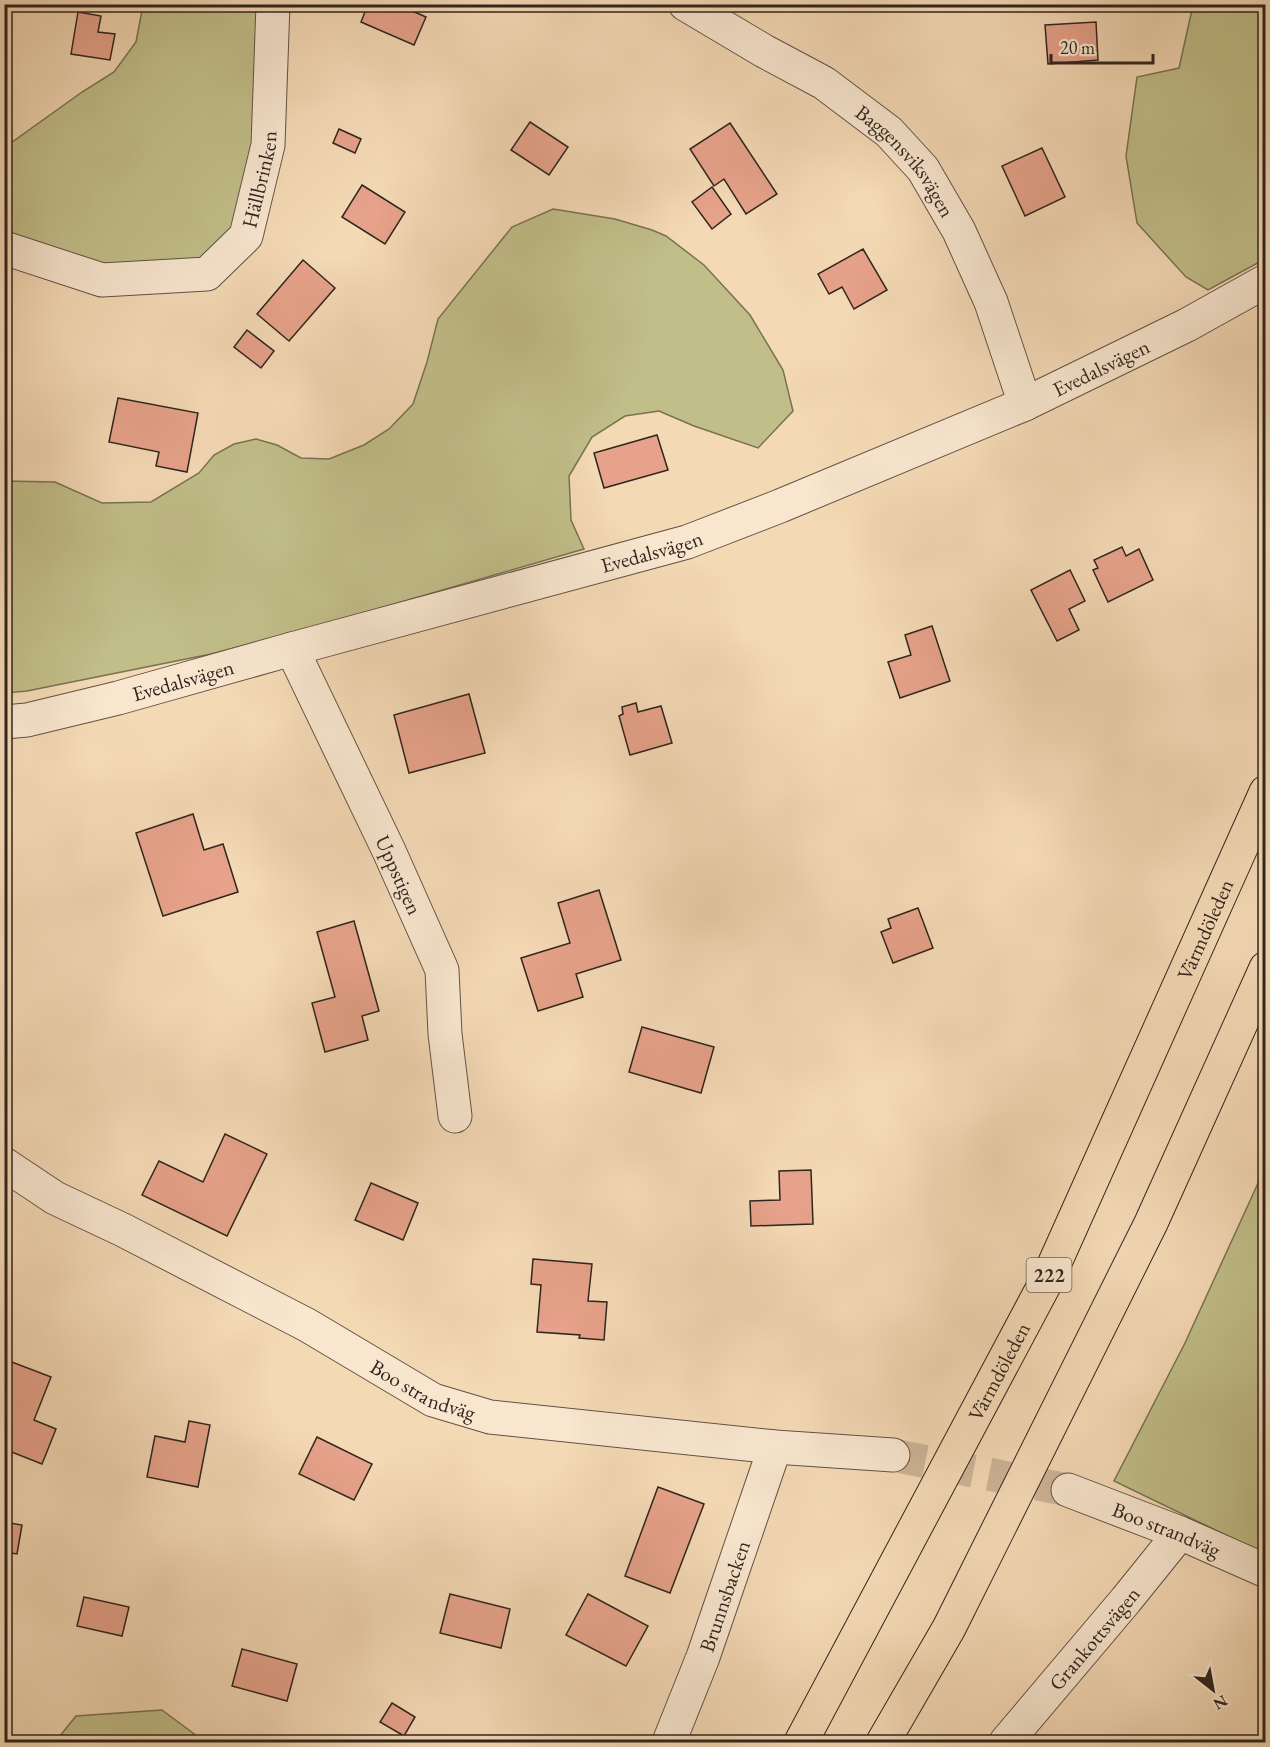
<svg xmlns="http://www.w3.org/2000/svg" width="1270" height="1747" viewBox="0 0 1270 1747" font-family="'EB Garamond',serif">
<rect width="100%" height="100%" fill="#f4d9b5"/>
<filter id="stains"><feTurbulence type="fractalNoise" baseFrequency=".00333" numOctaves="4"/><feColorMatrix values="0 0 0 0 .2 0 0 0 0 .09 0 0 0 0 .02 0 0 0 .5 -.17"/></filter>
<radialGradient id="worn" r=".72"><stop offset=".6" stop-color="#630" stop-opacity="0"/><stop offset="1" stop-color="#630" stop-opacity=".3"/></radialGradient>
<g fill="#c1be89" stroke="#787254" stroke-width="1.5">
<polygon points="143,5 258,5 255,144 237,232 203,262 106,269 5,238 4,148 82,92 114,72 136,42"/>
<polygon points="1193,5 1265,5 1265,259 1208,290 1186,277 1137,223 1126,156 1137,77 1179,68"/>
<polygon points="553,209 615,219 652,230 666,236 704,265 750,315 783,370 793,411 758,448 694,426 659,411 625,416 592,437 569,476 571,520 584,549 318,626 211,654 27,691 5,693 5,481 55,482 102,503 151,502 199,473 214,455 234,444 256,439 277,445 301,458 329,459 364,445 389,429 413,404 427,362 438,319 512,227"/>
<polygon points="1265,1168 1265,1554 1114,1481 1185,1343"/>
<polygon points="162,1710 205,1742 55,1742 76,1716"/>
</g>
<g fill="#e6a28a" stroke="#30251e" stroke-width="1.5">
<polygon points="368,4 412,4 410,10 426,17 414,45 361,22"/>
<polygon points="78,12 101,16 98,32 115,34 110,60 71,54"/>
<polygon points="1096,22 1098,60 1048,64 1045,25"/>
<polygon points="530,122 568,147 549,175 511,150"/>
<polygon points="730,123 777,194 746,214 724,179 714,186 690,149"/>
<polygon points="339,129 361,139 355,153 333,143"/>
<polygon points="1042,148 1065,197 1025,216 1002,166"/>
<polygon points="362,185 405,212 385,244 342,217"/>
<polygon points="712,187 731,214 712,229 692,202"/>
<polygon points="863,249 887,290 854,309 842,287 829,294 818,274"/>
<polygon points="303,260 335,288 289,341 257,314"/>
<polygon points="247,330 274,351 261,368 234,347"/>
<polygon points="118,398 198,413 187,472 156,466 159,452 109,442"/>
<polygon points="657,435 668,470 604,488 594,453"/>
<polygon points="1122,547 1126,556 1139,549 1153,580 1108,602 1093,570 1098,568 1094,560"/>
<polygon points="1070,570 1085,601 1069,609 1079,630 1057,641 1031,590"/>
<polygon points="932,626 950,681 900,698 888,662 911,655 905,635"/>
<polygon points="469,694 485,753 409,773 394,715"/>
<polygon points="636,703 638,712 661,706 672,743 630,755 619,716 623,714 622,707"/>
<polygon points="193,814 204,850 223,844 238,892 163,916 136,833"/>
<polygon points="599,890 621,960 576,974 583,997 538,1011 521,958 570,943 558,903"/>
<polygon points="918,908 933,948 893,963 881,932 891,928 888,919"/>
<polygon points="354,921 379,1011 362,1016 368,1040 325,1052 312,1003 335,997 317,932"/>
<polygon points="642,1027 714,1047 701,1093 629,1072"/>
<polygon points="225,1134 267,1154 227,1236 142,1195 159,1161 203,1182"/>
<polygon points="811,1170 813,1224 751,1226 750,1201 780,1200 779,1171"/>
<polygon points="371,1183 418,1203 403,1240 355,1220"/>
<polygon points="533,1259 592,1264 588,1301 607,1302 604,1340 579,1338 580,1335 537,1332 541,1285 531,1284"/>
<polygon points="4,1359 51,1377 34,1420 56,1429 42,1464 4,1449 4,1418 9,1407 4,1405"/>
<polygon points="189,1421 210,1425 198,1487 147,1477 155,1436 185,1442"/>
<polygon points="317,1437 372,1464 354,1500 299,1474"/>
<polygon points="658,1487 704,1504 670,1593 625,1576"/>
<polygon points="4,1522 22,1525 17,1554 4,1552"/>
<polygon points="450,1594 510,1609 501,1648 440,1633"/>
<polygon points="588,1594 648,1626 626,1666 566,1635"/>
<polygon points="84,1597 129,1607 122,1636 77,1626"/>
<polygon points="242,1649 297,1664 287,1701 232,1686"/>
<polygon points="392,1703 415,1717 404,1736 380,1722"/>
</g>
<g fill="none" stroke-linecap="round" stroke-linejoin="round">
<polyline stroke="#cdb597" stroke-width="33" stroke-dasharray="33 16" stroke-linecap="butt" points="893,1455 1068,1490"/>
<g stroke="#615244" stroke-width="35">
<g id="minor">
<path id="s1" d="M 685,4 L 764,51 L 824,83 L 889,132 L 923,169 L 959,231 L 991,302 L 1025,404"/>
<path id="s2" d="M 4,248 L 102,280 L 207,274 L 246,236 L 268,145 L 273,4"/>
<path id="s3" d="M 292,649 L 389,851 L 442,970 L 445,1034 L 455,1116"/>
<path id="s4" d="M 4,722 L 27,720 L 118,698 L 292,649 L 687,542 L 780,506 L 1025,404 L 1187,325 L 1266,281"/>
<path id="s5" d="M 4,1164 L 55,1198 L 123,1230 L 307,1325 L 433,1400 L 490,1417 L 775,1447 L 893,1455"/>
<path id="s6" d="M 1068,1490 L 1180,1533 L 1266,1571"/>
<path id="s7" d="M 669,1742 L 703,1657 L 775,1447"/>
<path id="s8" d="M 1006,1742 L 1126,1600 L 1180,1533"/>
</g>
</g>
<g stroke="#30251e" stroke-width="35">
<g id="highway">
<path id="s9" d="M 801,1742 L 1049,1276 L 1266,792"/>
<polyline points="883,1742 949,1628 1151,1223 1266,968"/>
</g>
</g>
<use href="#minor" stroke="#f8e6cf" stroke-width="33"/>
<use href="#highway" stroke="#f4d9b5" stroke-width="33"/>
</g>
<g text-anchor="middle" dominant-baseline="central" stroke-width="5" stroke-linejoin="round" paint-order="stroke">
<rect fill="#f8e6cf" stroke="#6c5f53" stroke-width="1.5" x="1026.5" y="1258" width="45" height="34" rx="4.5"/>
<g font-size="20" font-weight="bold" fill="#30251e">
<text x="1049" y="1275">222</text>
</g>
<g font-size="21" fill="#30251e" stroke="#f8e6cf">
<text stroke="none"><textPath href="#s1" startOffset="274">Baggensviksvägen</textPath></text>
<text stroke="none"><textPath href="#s2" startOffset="321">Hällbrinken</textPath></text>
<text stroke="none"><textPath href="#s4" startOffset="1156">Evedalsvägen</textPath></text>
<text stroke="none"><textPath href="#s4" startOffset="670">Evedalsvägen</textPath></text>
<text stroke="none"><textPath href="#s4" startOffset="184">Evedalsvägen</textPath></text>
<text stroke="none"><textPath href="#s3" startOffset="250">Uppstigen</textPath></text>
<text stroke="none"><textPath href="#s9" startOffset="908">Värmdöleden</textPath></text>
<text stroke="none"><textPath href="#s9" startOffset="420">Värmdöleden</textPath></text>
<text stroke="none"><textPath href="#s5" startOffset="477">Boo strandväg</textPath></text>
<text stroke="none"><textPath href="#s6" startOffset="106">Boo strandväg</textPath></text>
<text stroke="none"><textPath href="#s7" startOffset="156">Brunnsbacken</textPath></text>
<text stroke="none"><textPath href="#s8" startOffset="136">Grankottsvägen</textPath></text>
</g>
</g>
<rect width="1270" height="1747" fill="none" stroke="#f4d9b5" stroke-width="24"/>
<rect x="6" y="6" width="1258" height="1735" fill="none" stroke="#30251e" stroke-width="3"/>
<rect x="12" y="12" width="1246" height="1723" fill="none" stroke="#30251e" stroke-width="1.5"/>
<g transform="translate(1213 1690) rotate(149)" stroke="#f8e6cf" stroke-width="4.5" paint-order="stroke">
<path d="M0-4.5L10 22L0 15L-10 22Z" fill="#30251e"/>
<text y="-9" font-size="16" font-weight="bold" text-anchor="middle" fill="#30251e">N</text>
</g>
<path d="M1051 54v9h102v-9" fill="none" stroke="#30251e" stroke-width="3"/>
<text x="1060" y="54" font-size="18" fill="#30251e" stroke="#f8e6cf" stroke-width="4.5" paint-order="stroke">20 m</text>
<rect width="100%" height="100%" filter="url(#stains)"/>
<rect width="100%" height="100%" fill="url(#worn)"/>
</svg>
